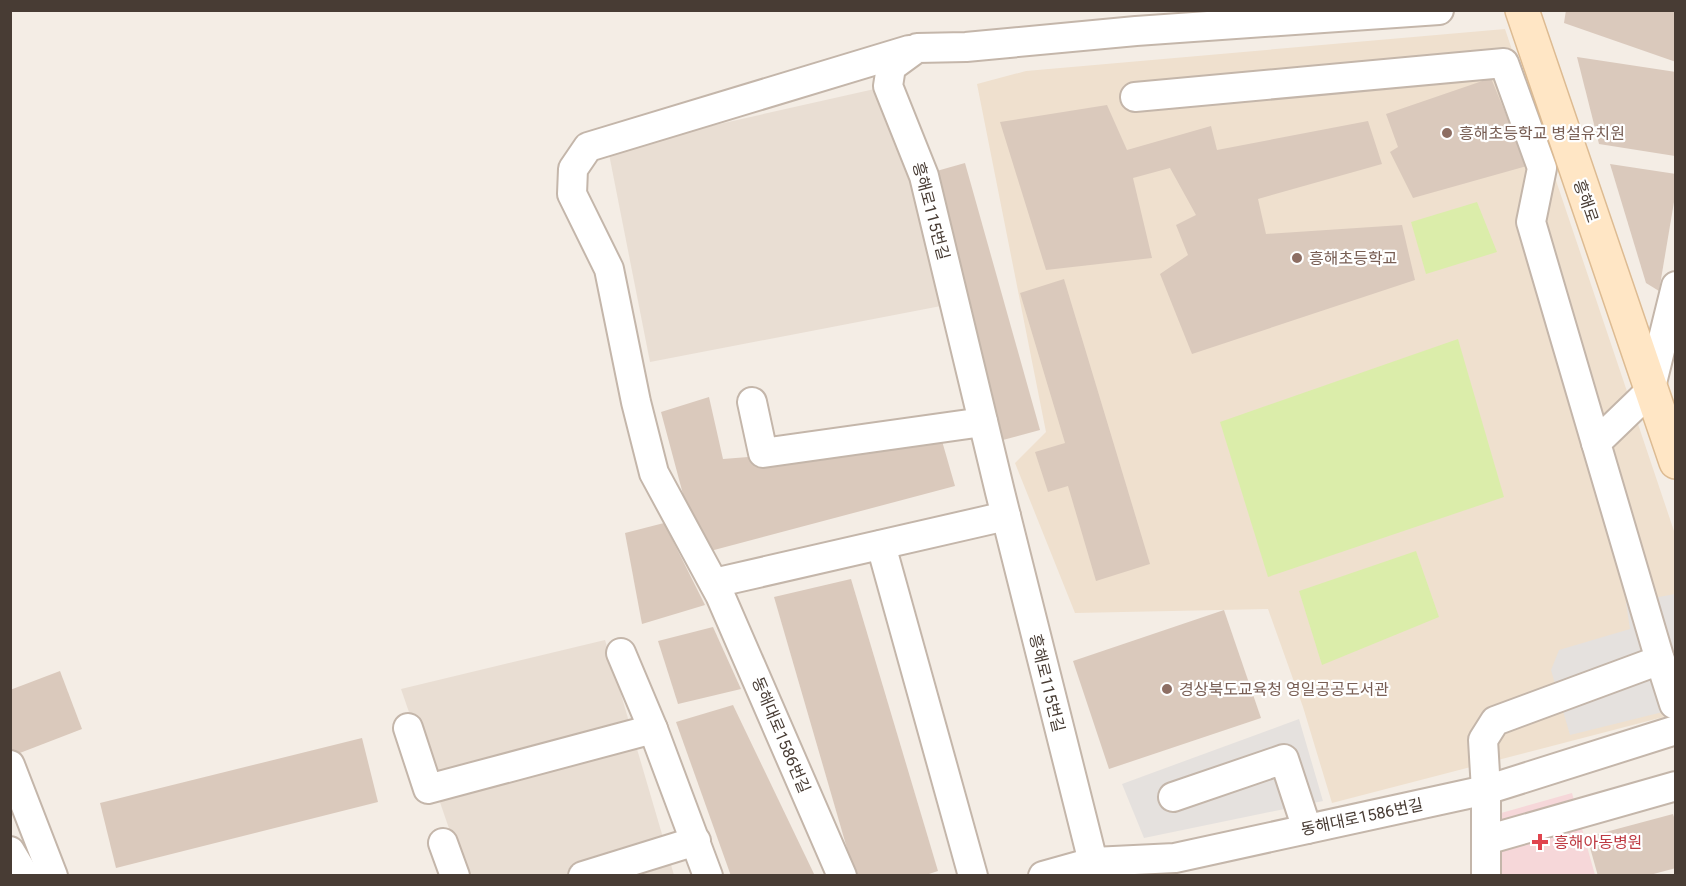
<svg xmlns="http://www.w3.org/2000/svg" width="1686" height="886" viewBox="0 0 1686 886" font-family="Roboto,'Noto Sans KR',sans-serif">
<rect width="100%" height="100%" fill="#f4ede5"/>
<g fill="#e9ded3">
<polygon points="888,86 941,306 650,362 608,149"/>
<polygon points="605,640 674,875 465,875 401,689"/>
</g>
<polygon fill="#efe0ce" points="1505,29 1675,534 1675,714 1332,803 1303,707 1268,609 1075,613 1015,463 1046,432 977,84 1026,71"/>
<polygon fill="#f6d7d9" points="1572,793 1595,875 1502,875 1487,817"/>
<g fill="#dbedaa">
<polygon points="1477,202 1497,252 1426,274 1411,222"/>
<polygon points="1458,339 1504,497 1268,577 1220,422"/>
<polygon points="1416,551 1439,617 1322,665 1299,591"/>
</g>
<g fill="#e5e1de">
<polygon points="1675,594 1675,709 1570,735 1551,670 1559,650 1630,629 1626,603"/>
<polygon points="1299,719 1323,801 1144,838 1122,784"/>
</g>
<g fill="#dac9bc">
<polygon points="1566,10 1676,10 1676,62 1564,23"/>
<polygon points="1577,57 1676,72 1675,156 1599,144"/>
<polygon points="1491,78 1527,166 1413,198 1390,152 1398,147 1386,114"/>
<polygon points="1107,105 1127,150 1211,126 1217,150 1368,121 1382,164 1258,199 1266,234 1402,225 1415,280 1192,354 1160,274 1188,255 1176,225 1196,215 1170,168 1133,178 1152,258 1046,270 1000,122"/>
<polygon points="965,163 1040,430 999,441 926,174"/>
<polygon points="1610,164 1676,174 1676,190 1659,291 1646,283"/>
<polygon points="1064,279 1150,564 1096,581 1068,486 1048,492 1035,452 1065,443 1020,293"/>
<polygon points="709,397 723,459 942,441 955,486 699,554 661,412"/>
<polygon points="664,523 705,605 642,624 625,533"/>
<polygon points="851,579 938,871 923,876 855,876 774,597"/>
<polygon points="1224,610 1261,718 1109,769 1073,661"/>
<polygon points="713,627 741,689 678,704 658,641"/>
<polygon points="60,671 82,729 12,756 10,690"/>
<polygon points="733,705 815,876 731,876 676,722"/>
<polygon points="362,738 378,802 116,868 100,803"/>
<polygon points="1673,814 1676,823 1676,868 1646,876 1598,876 1587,837"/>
</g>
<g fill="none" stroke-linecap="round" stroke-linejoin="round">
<g stroke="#c4b6aa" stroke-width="32">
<g id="street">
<polyline points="1135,97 1504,63 1542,168 1531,222 1596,443"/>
<polyline points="752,402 763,453 983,422"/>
<polyline points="881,545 973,876"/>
<polyline points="714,583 1006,516"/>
<polyline points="621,653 653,729 708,876"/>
<polyline points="1660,660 1674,704"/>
<polyline points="408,728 428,789 653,729"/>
<polyline points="10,765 53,876"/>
<polyline points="1173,797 1284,759 1307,829"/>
<polyline points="1486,840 1676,786"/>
<polyline points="443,843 455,876"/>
<polyline points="10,851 25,876"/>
<polyline points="1093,862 1000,492 924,176 888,86 891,67 917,48 966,47 1136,31 1439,10"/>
<polyline points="583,876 696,841"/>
<polyline points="842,876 720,595 654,473 636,402 609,269 572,194 573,169 588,147 909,50"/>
<polyline points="1043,876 1093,862 1175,858 1486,790 1676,730"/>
<polyline points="1486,876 1486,790 1483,740 1495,721 1660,660 1596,443 1650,391 1676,286"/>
</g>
</g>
<g stroke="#ddbb92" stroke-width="36">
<polyline id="secondary" points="1522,10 1676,462"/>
</g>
<use href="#street" stroke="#fff" stroke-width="28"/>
<use href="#secondary" stroke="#ffe6c5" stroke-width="33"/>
</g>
<g fill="#8d6e63" stroke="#fff" stroke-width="2">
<circle cx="1447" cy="133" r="6"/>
<circle cx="1297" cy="258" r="6"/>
<circle cx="1167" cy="689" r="6"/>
</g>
<path fill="#e0444e" stroke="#fff" stroke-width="2" d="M1537 833h6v6h6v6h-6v6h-6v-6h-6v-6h6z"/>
<g text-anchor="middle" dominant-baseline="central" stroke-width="4.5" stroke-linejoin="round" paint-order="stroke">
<g font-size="16" fill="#785e54" stroke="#fff" text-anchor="start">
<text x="1459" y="133">흥해초등학교 병설유치원</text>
<text x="1309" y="258">흥해초등학교</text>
<text x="1179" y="689">경상북도교육청 영일공공도서관</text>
</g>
<g font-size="16" fill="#483c34" stroke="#fff">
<text transform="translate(1586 201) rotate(71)">흥해로</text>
<text transform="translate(931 211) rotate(75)">흥해로115번길</text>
<text transform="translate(1047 683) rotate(76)">흥해로115번길</text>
<text transform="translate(781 735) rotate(67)">동해대로1586번길</text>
<text transform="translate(1362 817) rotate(-12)">동해대로1586번길</text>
</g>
<g font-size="16" fill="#be3a42" stroke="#fff" text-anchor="start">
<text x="1554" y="842">흥해아동병원</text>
</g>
</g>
<rect width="1686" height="886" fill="none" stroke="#483c34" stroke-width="24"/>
</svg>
